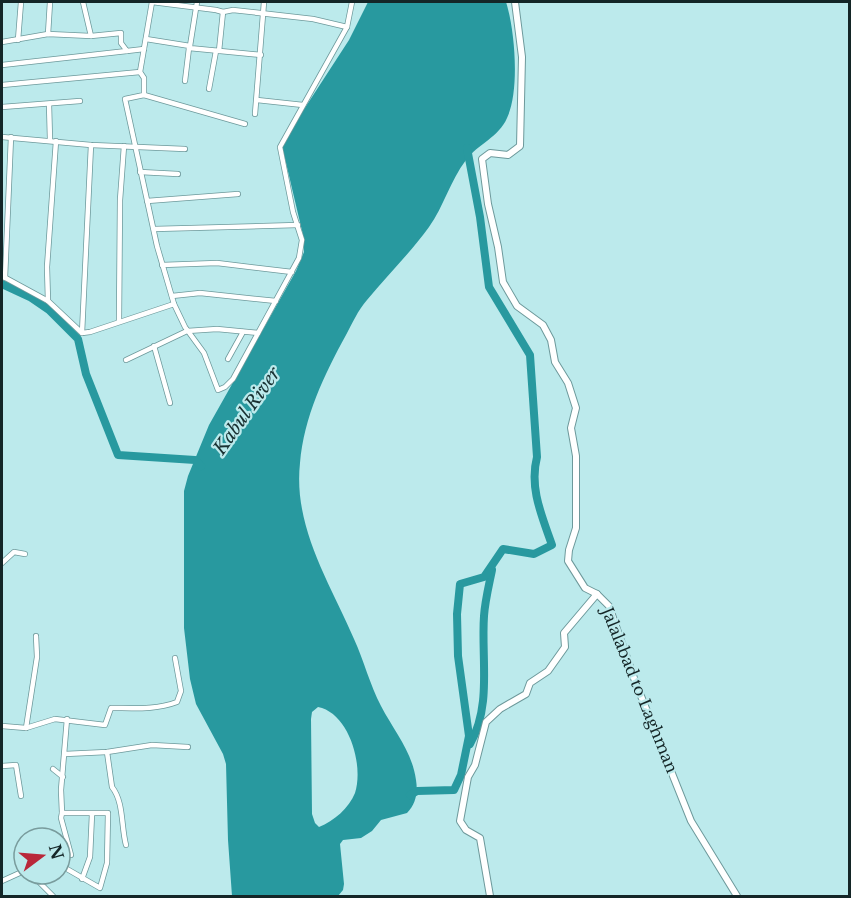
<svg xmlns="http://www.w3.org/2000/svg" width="851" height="898" viewBox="0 0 851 898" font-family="'Libre Baskerville',serif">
<rect width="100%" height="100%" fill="#bceaec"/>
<path fill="#28999f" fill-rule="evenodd" d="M 368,2 L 506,2 C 515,30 520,91 507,118 C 499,137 478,144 466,160 C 450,181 444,206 429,227 C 410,253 387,276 367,300 C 358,310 352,324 346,335 C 324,375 304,417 300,463 C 293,527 330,583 354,639 C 364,661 370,685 381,706 C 394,731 412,751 416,780 C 418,792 416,804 407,813 L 381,820 L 372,831 L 361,838 L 343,840 L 340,844 L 344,884 L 343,890 L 338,896 L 232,896 L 228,840 L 226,764 L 223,754 L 196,704 L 190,679 L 184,628 L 184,491 L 188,476 L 209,425 L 296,271 L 304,252 L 303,235 L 282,146 L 284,140 L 349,40 ZM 318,707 C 349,713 364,765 355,793 C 349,808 334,821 319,827 L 315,823 L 312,814 L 311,719 L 312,712 Z"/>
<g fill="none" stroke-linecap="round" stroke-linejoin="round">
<g stroke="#28999f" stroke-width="8">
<polyline points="2,284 30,297 49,310 78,339 86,374 118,455 195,460 201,466"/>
<path d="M 470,744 C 492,706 481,658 484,616 C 485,601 489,585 492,570"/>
<path d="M 410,795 L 417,791 L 454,790 L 461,775 L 469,736 L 458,656 L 457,614 L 460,584 L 484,577 L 503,549 L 534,554 L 552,545 C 542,516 529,488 537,457 L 530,355 L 489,287 L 480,217 L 467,148"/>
</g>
<g stroke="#6d999b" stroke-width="6">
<g id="minor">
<polyline points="83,2 91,36"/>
<polyline points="152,2 140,72 144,78 144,95 125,99 157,246 174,304 185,327 204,353 218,390 225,387 233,379 299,258 302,240 293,212 280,147 347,27 352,2"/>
<polyline points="152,2 216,10 223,12 233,10 313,19 347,27"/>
<polyline points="48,34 50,2"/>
<polyline points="146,39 190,46 189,48 261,55"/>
<polyline points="18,40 21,2"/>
<polyline points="2,42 48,34 91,36 121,33 121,43 127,51 144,49"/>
<polyline points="190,46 197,2"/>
<polyline points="219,51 223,12"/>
<polyline points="2,65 127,51"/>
<polyline points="185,81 189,48"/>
<polyline points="2,85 140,72"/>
<polyline points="209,89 216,51"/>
<polyline points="144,95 245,124"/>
<polyline points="257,100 303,105"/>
<polyline points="49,104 50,140"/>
<polyline points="2,107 80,101"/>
<polyline points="255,114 264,2"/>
<polyline points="2,137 91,145 185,149"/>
<polyline points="140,172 178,174"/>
<polyline points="147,201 238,194"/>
<polyline points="154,229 298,225"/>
<polyline points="162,265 217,263 292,272"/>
<polyline points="2,276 48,301 82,333 90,332 174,304"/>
<polyline points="5,278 11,137"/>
<polyline points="172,296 200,293 276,301"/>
<polyline points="48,301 47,267 56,141"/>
<polyline points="119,321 120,200 124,146"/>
<polyline points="82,333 91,145"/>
<polyline points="154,346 170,403"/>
<polyline points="228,359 243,332"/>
<polyline points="126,360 187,331 217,329 258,333"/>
<polyline points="2,563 14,552 25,554"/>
<path d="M 2,726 L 26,728 L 55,719 L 105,725 L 111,708 C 133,708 156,710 177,702 L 181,691 L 175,658"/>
<polyline points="26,728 37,657 36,636"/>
<path d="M 107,752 L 112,787 C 124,802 121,827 126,845"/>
<polyline points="65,754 107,752 152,745 188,747"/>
<polyline points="2,766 16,765 21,796"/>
<polyline points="53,769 63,777"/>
<polyline points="62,813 61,818 71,855"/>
<polyline points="60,865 100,888 107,863 108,813 62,813 61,790 67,719"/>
<polyline points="34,874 36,879 53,896"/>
<polyline points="82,879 90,857 92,814"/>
<polyline points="2,881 24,871"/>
</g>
</g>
<g stroke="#6d999b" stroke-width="8">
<g id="tertiary">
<polyline points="515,2 522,57 520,146 508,155 490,153 482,159 488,204 498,247 503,282 517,306 543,325 551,340 555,362 568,383 576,408 571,428 576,456 576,528 569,550 568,561 585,588 597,594 609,606 635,681 691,821 737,896"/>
<polyline points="490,896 480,838 466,830 460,821 468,777 475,765 486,722 500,709 526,694 530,683 548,671 565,647 564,633 597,594"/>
</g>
</g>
<use href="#minor" stroke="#fff" stroke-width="4.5"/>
<use href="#tertiary" stroke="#fff" stroke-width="6"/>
</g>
<g text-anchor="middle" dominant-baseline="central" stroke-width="4.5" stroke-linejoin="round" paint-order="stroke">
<g font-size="16" fill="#142627" stroke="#bceaec">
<text transform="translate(640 690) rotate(68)">Jalalabad to Laghman</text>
</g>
<g font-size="18" font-style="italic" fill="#193132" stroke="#bceaec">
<text transform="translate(247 411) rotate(-55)">Kabul River</text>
</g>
</g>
<rect width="851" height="898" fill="none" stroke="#142627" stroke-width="6"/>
<g transform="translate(42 856) rotate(74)"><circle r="28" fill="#bceaec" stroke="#799c9d" stroke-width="1.5"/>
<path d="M0-4.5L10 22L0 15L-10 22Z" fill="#b9283a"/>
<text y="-9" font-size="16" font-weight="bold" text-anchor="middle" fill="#142627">N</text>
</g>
</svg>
